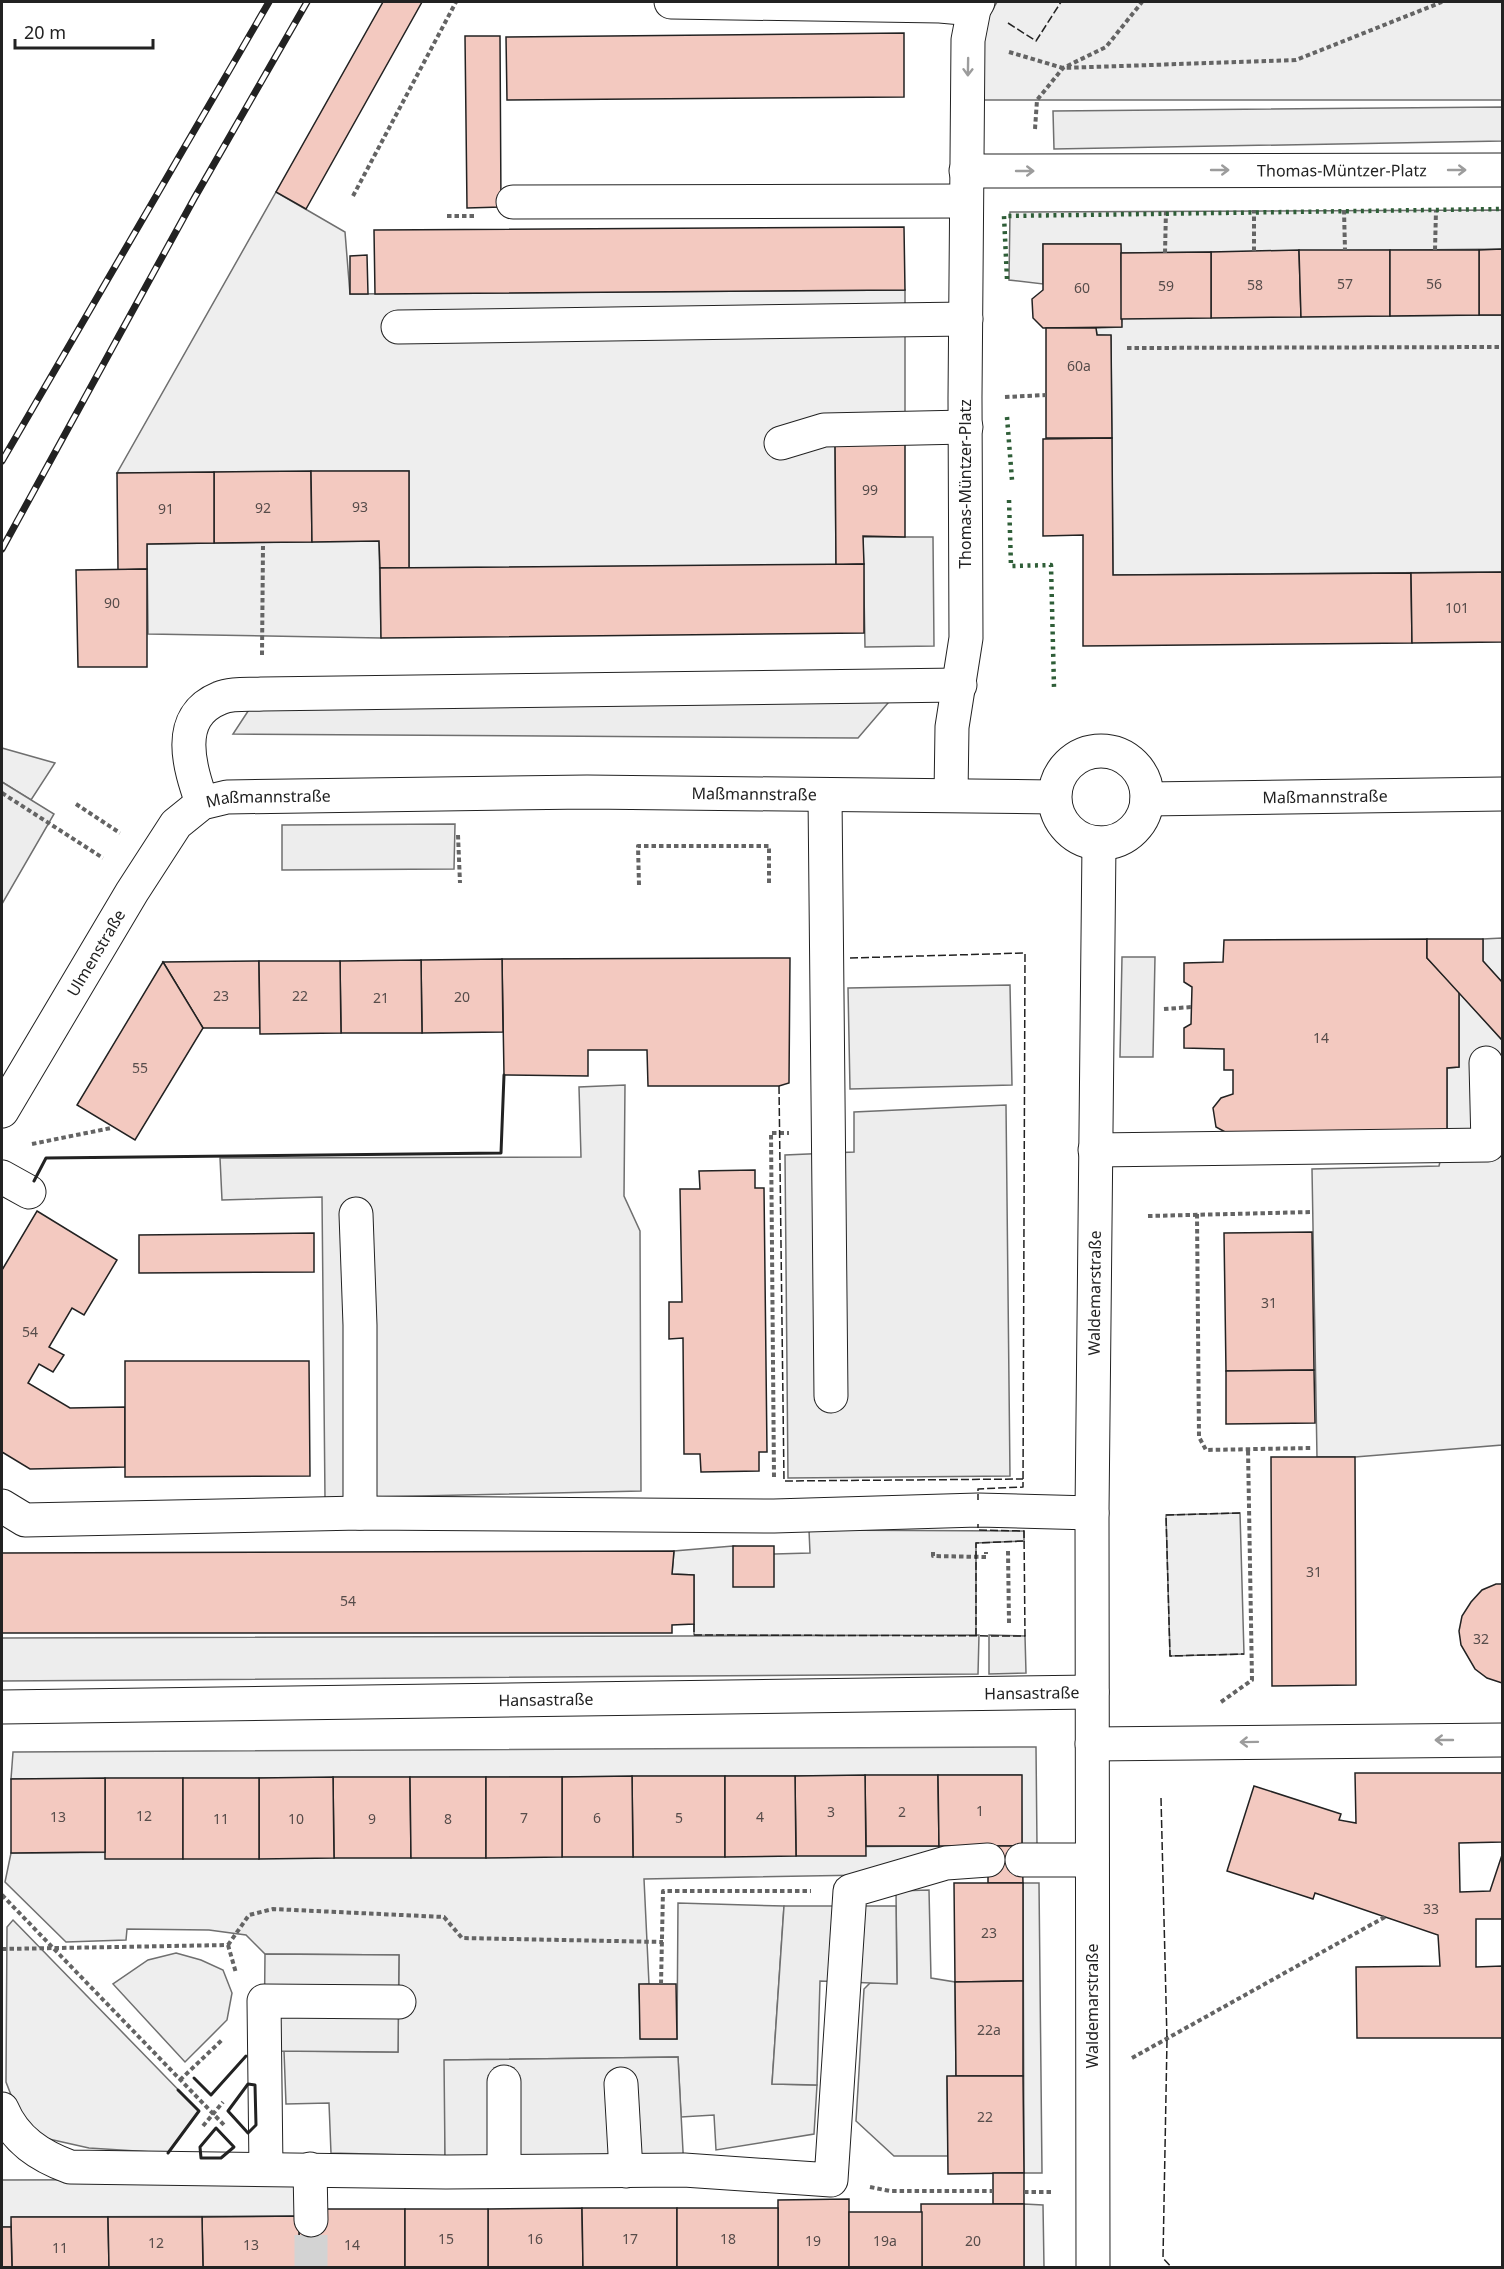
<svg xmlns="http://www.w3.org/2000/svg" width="1504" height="2269" viewBox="0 0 1504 2269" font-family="'Noto Sans',sans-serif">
<rect width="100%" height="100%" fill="#fff"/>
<g fill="#eee" stroke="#6f6f6f" stroke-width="1.5">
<polygon points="997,2 1502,2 1502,100 980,100 980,30"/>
<polygon points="276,192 345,232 350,294 905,290 905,440 835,441 836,565 409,568 409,471 117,473"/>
<polygon points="1502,210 1502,249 1121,253 1120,244 1043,244 1043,284 1009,280 1010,212"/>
<polygon points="1502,315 1502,572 1113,575 1111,336 1097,335 1096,328 1121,327 1122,318"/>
<polygon points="379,541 381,638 148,634 147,544"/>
<polygon points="2,748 55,763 31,800 2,782"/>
<polygon points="1502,938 1502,982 1483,961 1483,939"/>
<polygon points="1459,992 1502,1040 1502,1445 1355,1457 1317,1457 1312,1169 1439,1166 1447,1132 1447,1068 1459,1067"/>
<polygon points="1240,1513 1244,1654 1170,1656 1166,1515"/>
<polygon points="809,1530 1024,1531 1024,1541 976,1543 976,1636 694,1635 694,1575 672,1574 674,1551 733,1546 774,1554 810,1553"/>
<polygon points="1036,1747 1037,1846 1022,1846 1021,1775 11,1779 13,1752"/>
<polygon points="939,1846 941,1855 866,1875 644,1879 649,1984 639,1985 641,2039 677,2039 678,1903 784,1906 772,2084 817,2085 814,2134 716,2150 714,2115 681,2117 678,2057 445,2060 445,2156 331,2153 329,2103 286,2104 284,2051 398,2052 399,1955 265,1954 246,1935 209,1930 127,1929 126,1940 66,1942 5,1882 11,1853"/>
<polygon points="1023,1883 1039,1883 1042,2173 1024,2173"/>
<polygon points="929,1890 931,1978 955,1982 956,2076 947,2077 948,2156 894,2156 856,2121 864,1989 870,1983 897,1983 896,1891"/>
<polygon points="13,1920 199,2111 168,2153 89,2148 40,2137 18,2113 6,2082 7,1927"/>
<polygon points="176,1953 201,1960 223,1970 232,1993 227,2020 185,2062 113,1984 148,1960"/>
<polygon points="299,2179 299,2216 12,2217 11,2227 2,2227 2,2180"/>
<polygon points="1024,2204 1043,2205 1044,2267 1024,2267"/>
</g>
<g fill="#ededed" stroke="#6f6f6f" stroke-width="1.5">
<polygon points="1502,107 1502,141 1054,149 1053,111"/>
<polygon points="863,537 933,537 934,646 865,647"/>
<polygon points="894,696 858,738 233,734 254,702"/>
<polygon points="2,782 54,814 2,904"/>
<polygon points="455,824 454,869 282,870 282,825"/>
<polygon points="1122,957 1155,957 1153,1057 1120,1057"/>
<polygon points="1010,985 1012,1085 850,1089 848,988"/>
<polygon points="625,1085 624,1196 640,1231 641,1491 325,1498 322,1197 222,1200 220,1158 581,1157 579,1087"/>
<polygon points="1006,1105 1010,1476 788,1478 785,1155 854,1152 854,1112"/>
<polygon points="979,1635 978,1674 2,1681 2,1638"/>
<polygon points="989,1635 1025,1636 1026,1673 989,1674"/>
<polygon points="784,1906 896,1906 897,1984 820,1981 817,2085 772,2084"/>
<polygon points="265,1954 399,1955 398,2052 264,2051"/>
<polygon points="678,2057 684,2170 445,2156 444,2060"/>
</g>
<g fill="#f3c9c0" stroke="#222" stroke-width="1.5">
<polygon points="383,2 422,2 306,209 276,192"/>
<polygon points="904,33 904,97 507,100 506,37"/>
<polygon points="465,36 500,36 501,207 467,208"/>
<polygon points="904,227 905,290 375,294 374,230"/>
<polygon points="1043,244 1121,244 1122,327 1043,328 1033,318 1032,299 1043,290"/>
<polygon points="1502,249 1502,315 1479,315 1479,250"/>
<polygon points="1299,250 1301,317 1211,318 1211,252"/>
<polygon points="1299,250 1390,250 1390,316 1301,317"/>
<polygon points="1390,250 1479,250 1479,315 1390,316"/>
<polygon points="1211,252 1211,318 1121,319 1121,253"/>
<polygon points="367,255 368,294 350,294 350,256"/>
<polygon points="1046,328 1096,328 1097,335 1111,335 1112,438 1046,438"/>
<polygon points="1112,438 1113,575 1411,573 1412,643 1083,646 1083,535 1043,536 1043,439"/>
<polygon points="905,440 905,537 863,536 864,564 836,565 835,441"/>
<polygon points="311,471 312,542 214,543 214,472"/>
<polygon points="311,471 409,471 409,568 380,568 379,541 312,542"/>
<polygon points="214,472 214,543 147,544 147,569 118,570 117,473"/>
<polygon points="864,564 864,633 381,638 380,568"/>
<polygon points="147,569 147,667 78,667 76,570"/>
<polygon points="1502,572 1502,642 1412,643 1411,573"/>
<polygon points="1427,939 1427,958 1459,992 1459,1067 1447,1068 1447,1132 1227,1133 1216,1127 1213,1108 1221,1098 1233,1094 1233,1070 1224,1070 1224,1049 1184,1048 1184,1028 1191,1024 1192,987 1184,982 1184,963 1223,962 1224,940"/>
<polygon points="1427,939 1483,939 1483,961 1502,982 1502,1040 1427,958"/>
<polygon points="790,958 789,1083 779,1086 648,1086 647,1050 588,1050 588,1076 504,1075 502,959"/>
<polygon points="502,959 503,1032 422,1033 421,960"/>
<polygon points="421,960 422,1033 341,1033 340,961"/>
<polygon points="259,961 260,1028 203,1028 163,962"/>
<polygon points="259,961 340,961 341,1033 260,1034"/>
<polygon points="163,962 203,1028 135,1140 77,1105"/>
<polygon points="755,1170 755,1188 764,1188 767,1452 759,1452 759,1471 701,1472 700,1454 684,1454 683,1338 669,1339 669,1302 682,1302 680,1189 700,1189 699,1171"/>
<polygon points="37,1211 117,1260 84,1315 72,1308 49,1347 64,1355 53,1372 39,1364 28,1383 70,1408 125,1407 125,1467 30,1469 2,1452 2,1270"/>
<polygon points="1312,1232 1314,1370 1226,1371 1224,1233"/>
<polygon points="314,1233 314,1272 139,1273 139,1235"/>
<polygon points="125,1361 309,1361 310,1476 125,1477"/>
<polygon points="1314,1370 1315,1423 1226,1424 1226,1371"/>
<polygon points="1271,1457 1355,1457 1356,1685 1272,1686"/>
<rect x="733" y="1546" width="41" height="41"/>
<polygon points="674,1551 672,1574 694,1575 694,1624 672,1625 672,1633 2,1633 2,1553"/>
<polygon points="1496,1584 1502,1584 1502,1683 1487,1678 1475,1669 1461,1645 1459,1631 1462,1616 1471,1602 1482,1590"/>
<polygon points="1355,1773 1502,1773 1502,1842 1459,1843 1460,1892 1490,1891 1502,1855 1502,1919 1476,1919 1476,1967 1502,1966 1502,2038 1357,2038 1356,1967 1440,1966 1438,1935 1315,1893 1313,1899 1227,1871 1254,1786 1341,1814 1339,1820 1356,1823"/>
<polygon points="865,1775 938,1775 939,1846 866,1846"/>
<polygon points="865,1775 866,1856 796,1856 795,1776"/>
<polygon points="938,1775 1022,1775 1022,1846 939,1846"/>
<polygon points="632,1776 725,1776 725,1857 633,1857"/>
<polygon points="632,1776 633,1857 562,1857 562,1777"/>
<polygon points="725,1776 795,1776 796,1856 725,1857"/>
<polygon points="333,1777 410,1777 411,1858 334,1858"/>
<polygon points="333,1777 334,1858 259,1859 259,1778"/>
<polygon points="410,1777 486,1777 486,1858 411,1858"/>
<polygon points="486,1777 562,1777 562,1857 486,1858"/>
<rect x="105" y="1778" width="78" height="81"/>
<polygon points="105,1778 105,1852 11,1853 11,1779"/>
<rect x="183" y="1778" width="76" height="81"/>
<polygon points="988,1846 1022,1846 1023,1883 988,1883"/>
<polygon points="954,1883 1023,1883 1023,1981 955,1982"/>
<polygon points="1023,1981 1023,2076 956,2076 955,1982"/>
<polygon points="639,1984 676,1984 677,2039 640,2039"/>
<polygon points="947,2076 1023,2076 1024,2173 948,2174"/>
<rect x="993" y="2173" width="31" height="31"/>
<polygon points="849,2199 849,2268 778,2268 778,2200"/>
<polygon points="921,2204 1024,2204 1024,2268 922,2268"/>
<polygon points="582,2208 583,2268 488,2268 488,2209"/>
<polygon points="582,2208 677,2208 677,2268 583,2268"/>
<rect x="677" y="2208" width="101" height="60"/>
<polygon points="323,2209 405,2209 405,2268 299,2268 299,2220"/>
<rect x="405" y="2209" width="83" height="59"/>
<rect x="849" y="2212" width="73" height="56"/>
<polygon points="299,2216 299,2268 203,2268 202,2217"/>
<polygon points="11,2217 108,2217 109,2268 12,2268"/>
<polygon points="108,2217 202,2217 203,2268 109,2268"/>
<polygon points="2,2227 11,2227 12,2268 2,2268"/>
</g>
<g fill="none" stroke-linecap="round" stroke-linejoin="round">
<polyline stroke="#d3d3d3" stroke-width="33" stroke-dasharray="33 16" stroke-linecap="butt" points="311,2268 311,2220"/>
<g stroke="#222" stroke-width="35">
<g id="minor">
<polyline points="671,2 940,6 974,9"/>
<path id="s1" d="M 966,171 L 1502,170"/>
<polyline points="513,202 966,201"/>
<polyline points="398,327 966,319"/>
<polyline points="781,443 824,430 966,427"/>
<circle cx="1101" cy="797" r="46"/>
<polyline points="951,795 952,727 966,638 965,398 968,40 974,9 978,2"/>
<polyline points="825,796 831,1396"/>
<path id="s2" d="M 1147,799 L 1502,794"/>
<path d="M 202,803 C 190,768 173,717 220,698 C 231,693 250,695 262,694 L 960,685"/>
<path id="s3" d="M 2,1111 L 132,892 L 176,824 L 202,803 L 227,797 L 587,792 L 1054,797"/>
<polyline points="1095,1150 1488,1145 1486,1063"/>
<polyline points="2,1177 29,1192"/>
<polyline points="356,1214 360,1325 360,1513"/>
<polyline points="2,1506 25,1520 360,1513 774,1516 978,1510 1092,1513"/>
<path id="s4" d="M 2,1707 L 1092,1692"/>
<polyline points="1092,1744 1502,1740"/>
<polyline points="1022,1860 1092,1860"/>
<polyline points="504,2082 504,2171"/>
<polyline points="621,2084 626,2171"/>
<path d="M 2,2109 C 15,2140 40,2156 70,2167 L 446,2172 L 684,2170 L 831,2180 L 850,1891 L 946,1863 L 988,1860"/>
<polyline points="266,2169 264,2001 399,2002"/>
<polyline points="310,2169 311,2220"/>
<path id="s5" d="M 1093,2268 L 1092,1513 L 1099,843"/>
</g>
</g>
<g stroke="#646464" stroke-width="4" stroke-dasharray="4.5 3" stroke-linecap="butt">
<polyline points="1009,52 1063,68 1296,60 1442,2"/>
<polyline points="1035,129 1037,100 1063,68 1106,47 1142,2"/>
<polyline points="353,196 456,2"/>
<polyline points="1344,210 1345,250"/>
<polyline points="447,216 476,216"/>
<polyline points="1435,250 1436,210"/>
<polyline points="1254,251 1254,210"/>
<polyline points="1165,253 1166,210"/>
<polyline points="1127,348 1502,347"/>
<polyline points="1005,397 1046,395"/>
<polyline points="262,655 263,546"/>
<polyline points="2,793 103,858"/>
<polyline points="76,804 120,833"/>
<polyline points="458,835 460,883"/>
<polyline points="639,885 638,846 769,846 769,885"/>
<polyline points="1164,1009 1192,1007"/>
<polyline points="32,1144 111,1128"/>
<polyline points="1197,1214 1199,1437 1206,1450 1311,1448"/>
<polyline points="1148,1216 1313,1212"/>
<polyline points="774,1477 771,1133 789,1133"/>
<polyline points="1008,1551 1009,1623"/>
<polyline points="933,1552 933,1556 986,1557 986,1552"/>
<polyline points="1221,1702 1252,1680 1248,1449"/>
<polyline points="2,1895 224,2125"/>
<polyline points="228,1945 249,1915 273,1909 444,1917 462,1938 663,1942"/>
<polyline points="228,1945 236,1973"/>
<polyline points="2,1949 228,1945"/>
<polyline points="661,1984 663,1891 811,1891"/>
<polyline points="1132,2058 1385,1917"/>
<polyline points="180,2080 223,2039"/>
<polyline points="203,2126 223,2102"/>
<polyline points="870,2187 890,2191 993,2191"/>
<polyline points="1024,2192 1053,2192"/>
</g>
<use href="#minor" stroke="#fff" stroke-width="33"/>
<g stroke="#222" stroke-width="7">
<g id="rail">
<polyline points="2,461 269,2"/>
<polyline points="2,549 195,197 307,2"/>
</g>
</g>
<use href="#rail" stroke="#fff" stroke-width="4.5" stroke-dasharray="14" stroke-linecap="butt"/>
<g stroke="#2f5e38" stroke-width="4.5" stroke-dasharray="3 4.5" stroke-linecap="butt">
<polyline points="1007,279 1004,216 1502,209"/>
<polyline points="1007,417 1012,480"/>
<polyline points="1009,500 1011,566 1051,565 1054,687"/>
</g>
<g stroke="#222" stroke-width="1.5" stroke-dasharray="8 3" stroke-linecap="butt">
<polyline points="1008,23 1036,41 1061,2"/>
<polyline points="850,958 1025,953 1023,1487 978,1489 978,1500"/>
<polyline points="779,1086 784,1481 1023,1479"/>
<polyline points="1240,1513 1166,1515 1170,1656 1244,1654"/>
<polyline points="694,1624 694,1635 1025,1636 1024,1531 978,1530 978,1524"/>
<polyline points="976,1636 976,1543 1024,1541"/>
<polyline points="1161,1798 1167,2040 1163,2258 1172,2268"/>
</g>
<g stroke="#222" stroke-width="3">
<polyline points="34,1181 46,1158 501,1153 504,1075"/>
<polyline points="194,2078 211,2095 246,2056"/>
<polygon points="248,2084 255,2085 256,2125 248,2133 228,2111"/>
<polygon points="216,2128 234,2147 221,2158 201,2158 200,2147"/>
<polyline points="168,2153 199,2111 178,2090"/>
</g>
</g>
<defs><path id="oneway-shaft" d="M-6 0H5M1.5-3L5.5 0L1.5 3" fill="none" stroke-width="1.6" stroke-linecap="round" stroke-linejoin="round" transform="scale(1.5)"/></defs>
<g stroke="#9c9c9c">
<use href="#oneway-shaft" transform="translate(968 67) rotate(91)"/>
<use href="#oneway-shaft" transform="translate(1220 170)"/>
<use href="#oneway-shaft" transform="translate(1457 170)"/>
<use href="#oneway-shaft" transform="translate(1025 171)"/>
<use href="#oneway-shaft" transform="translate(1444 1740) rotate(-180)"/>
<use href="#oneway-shaft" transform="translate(1249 1742) rotate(179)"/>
</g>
<g text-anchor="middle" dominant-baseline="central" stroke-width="4.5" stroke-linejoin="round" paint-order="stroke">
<g font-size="14" fill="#564c4a">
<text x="1345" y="283">57</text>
<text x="1434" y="283">56</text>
<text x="1255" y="284">58</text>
<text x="1166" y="285">59</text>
<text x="1082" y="287">60</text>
<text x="1079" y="365">60a</text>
<text x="870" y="489">99</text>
<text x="360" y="506">93</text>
<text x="263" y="507">92</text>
<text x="166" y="508">91</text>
<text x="112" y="602">90</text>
<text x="1457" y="607">101</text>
<text x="221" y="995">23</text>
<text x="300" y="995">22</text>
<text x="462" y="996">20</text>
<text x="381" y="997">21</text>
<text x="1321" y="1037">14</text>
<text x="140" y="1067">55</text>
<text x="1269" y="1302">31</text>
<text x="30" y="1331">54</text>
<text x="1314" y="1571">31</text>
<text x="348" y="1600">54</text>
<text x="1481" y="1638">32</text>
<text x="980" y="1810">1</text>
<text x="831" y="1811">3</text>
<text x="902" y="1811">2</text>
<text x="144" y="1815">12</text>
<text x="58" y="1816">13</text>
<text x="760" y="1816">4</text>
<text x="524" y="1817">7</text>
<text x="597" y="1817">6</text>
<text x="679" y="1817">5</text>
<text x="221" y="1818">11</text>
<text x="296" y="1818">10</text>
<text x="372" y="1818">9</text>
<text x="448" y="1818">8</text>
<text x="1431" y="1908">33</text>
<text x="989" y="1932">23</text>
<text x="989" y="2029">22a</text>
<text x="985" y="2116">22</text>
<text x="446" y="2238">15</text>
<text x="535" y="2238">16</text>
<text x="630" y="2238">17</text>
<text x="728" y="2238">18</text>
<text x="813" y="2240">19</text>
<text x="885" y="2240">19a</text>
<text x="973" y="2240">20</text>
<text x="156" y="2242">12</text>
<text x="251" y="2244">13</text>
<text x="352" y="2244">14</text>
<text x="60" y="2247">11</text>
</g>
<g font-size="16" fill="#222" stroke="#fff">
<text stroke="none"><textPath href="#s1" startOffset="376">Thomas-Müntzer-Platz</textPath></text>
<text transform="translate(965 484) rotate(-90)">Thomas-Müntzer-Platz</text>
<text stroke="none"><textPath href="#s3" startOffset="922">Maßmannstraße</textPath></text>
<text stroke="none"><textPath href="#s2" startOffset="178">Maßmannstraße</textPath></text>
<text stroke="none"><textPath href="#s3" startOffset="436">Maßmannstraße</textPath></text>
<text stroke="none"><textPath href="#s3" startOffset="184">Ulmenstraße</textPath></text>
<text stroke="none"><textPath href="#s5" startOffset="975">Waldemarstraße</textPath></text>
<text stroke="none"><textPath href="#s4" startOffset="1030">Hansastraße</textPath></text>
<text stroke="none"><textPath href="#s4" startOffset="544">Hansastraße</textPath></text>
<text transform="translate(1092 2006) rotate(-90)">Waldemarstraße</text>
</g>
</g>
<rect width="1504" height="2269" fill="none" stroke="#222222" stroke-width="6"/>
<path d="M15 39v9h138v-9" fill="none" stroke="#222222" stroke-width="3"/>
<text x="24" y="39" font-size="18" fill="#222222" stroke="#ffffff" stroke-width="4.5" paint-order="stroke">20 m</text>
</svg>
